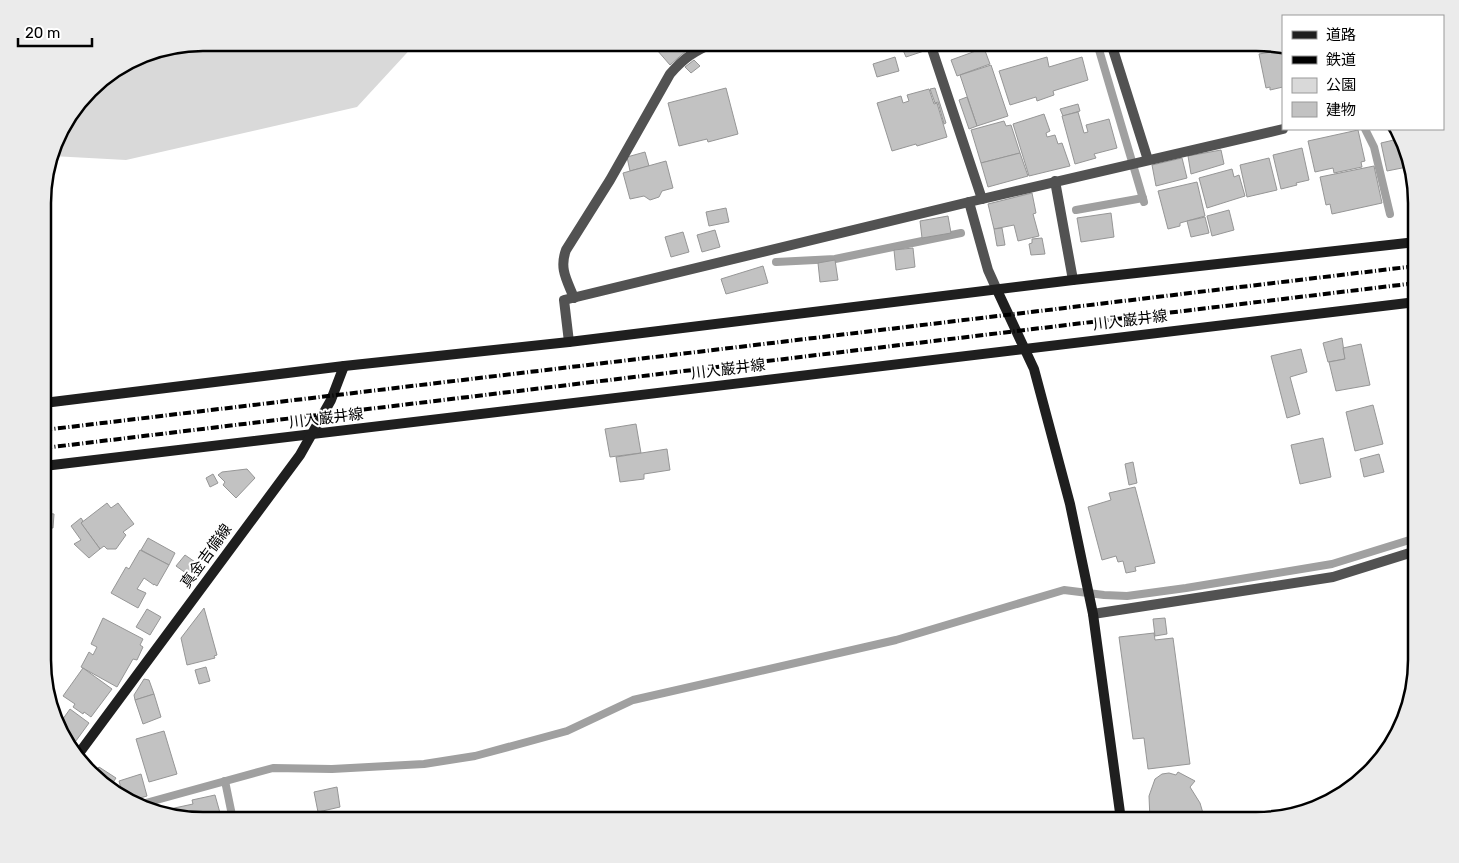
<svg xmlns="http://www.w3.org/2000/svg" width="1459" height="863" viewBox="0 0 1459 863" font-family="Rubik,'Noto Sans JP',sans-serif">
<rect width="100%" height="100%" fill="#fff"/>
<polygon fill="#d9d9d9" points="203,43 416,43 357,107 126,160 52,156 59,132 97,83 142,55"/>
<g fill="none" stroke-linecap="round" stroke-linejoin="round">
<g stroke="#a0a0a0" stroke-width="8">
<polyline points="1097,43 1144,202"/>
<polyline points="1365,129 1374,147 1390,214"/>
<polyline points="1076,210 1143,198"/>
<polyline points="776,262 835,259 961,233"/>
<polyline points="1415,334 1416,340"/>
<polyline points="225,781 233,820"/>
<polyline points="142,804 273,768 332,769 424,764 475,756 567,731 633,700 896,640 1064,590 1104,595 1127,596 1186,588 1332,564 1416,538"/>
</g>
</g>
<g fill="#c2c2c2" stroke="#969696">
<polygon points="666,43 681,43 687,50 670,65 657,50"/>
<polygon points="851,43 882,43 853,51"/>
<polygon points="900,43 921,43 924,51 906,57"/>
<polygon points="984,48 990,64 957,76 951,60"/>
<polygon points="1283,50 1283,87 1270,90 1270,87 1266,88 1259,54"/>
<polygon points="895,57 899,71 877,77 873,64"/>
<polygon points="1047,57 1049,67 1082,57 1088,80 1053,91 1054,95 1037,101 1036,97 1010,105 999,71"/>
<polygon points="694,60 700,66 691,73 685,67"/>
<polygon points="991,65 1008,116 977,126 960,75"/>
<polygon points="726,88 738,134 708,142 707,139 679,146 668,103"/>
<polygon points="935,88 946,123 944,124 938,102 935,103 930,89"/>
<polygon points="929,89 934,104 937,103 947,137 917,146 916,144 892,151 877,103 901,96 903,103 909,101 907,95"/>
<polygon points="967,97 977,126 969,129 959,100"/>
<polygon points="1078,104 1080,111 1063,116 1060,109"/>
<polygon points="1078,112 1084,133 1088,132 1086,125 1109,119 1117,148 1094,154 1096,158 1075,164 1062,116"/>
<polygon points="1044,114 1050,131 1046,133 1047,137 1055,135 1058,144 1062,143 1070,166 1029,176 1013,124"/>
<polygon points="1004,121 1006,126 1011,125 1020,153 981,163 971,130"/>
<polygon points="1358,130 1365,161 1361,162 1362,167 1334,173 1333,168 1315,172 1308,141"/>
<polygon points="1398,139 1407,167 1387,171 1381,143"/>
<polygon points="1302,148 1309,180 1296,183 1297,185 1281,189 1273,155"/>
<polygon points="1221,150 1224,164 1191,174 1188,156"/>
<polygon points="645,152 649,166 630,171 627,157"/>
<polygon points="1020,153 1028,176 988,187 981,163"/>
<polygon points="1182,158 1187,178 1156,186 1152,165"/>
<polygon points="1269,158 1277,190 1247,197 1240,165"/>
<polygon points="666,161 673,188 662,191 659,197 650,200 644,196 630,199 623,173"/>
<polygon points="1374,166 1382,203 1332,214 1330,204 1326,205 1320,177"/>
<polygon points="1232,169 1234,177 1239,175 1245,196 1207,208 1199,178"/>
<polygon points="1197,182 1205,216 1180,223 1180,226 1168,229 1158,191"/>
<polygon points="1032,193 1036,213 1033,214 1039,236 1018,241 1014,225 994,229 988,204"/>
<polygon points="726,208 729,222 709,226 706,212"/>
<polygon points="1229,210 1234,230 1212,236 1207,216"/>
<polygon points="1111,213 1114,237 1081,242 1077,218"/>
<polygon points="948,216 951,233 922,238 920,221"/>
<polygon points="1205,217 1209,233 1191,237 1187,221"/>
<polygon points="1002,228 1005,245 997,246 994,229"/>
<polygon points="715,230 720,247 702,252 697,235"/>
<polygon points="683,232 689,252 671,257 665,237"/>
<polygon points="1042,238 1045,254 1031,255 1029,244 1032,243 1032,239"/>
<polygon points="913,248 915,267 896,270 894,250"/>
<polygon points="835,260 838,280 820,282 818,263"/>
<polygon points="763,266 768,283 726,294 721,279"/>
<polygon points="1342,338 1345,359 1328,362 1323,343"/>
<polygon points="1361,344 1370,385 1336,391 1329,362 1345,359 1343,348"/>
<polygon points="1301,349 1307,372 1290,377 1300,414 1287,418 1271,356"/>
<polygon points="1373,405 1383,444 1355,451 1346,412"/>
<polygon points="636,424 641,453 610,457 605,429"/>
<polygon points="1323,438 1331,477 1300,484 1291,445"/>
<polygon points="667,449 670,470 644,474 644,479 620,482 616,457"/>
<polygon points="1379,454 1384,472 1364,477 1360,459"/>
<polygon points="1133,462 1137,483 1129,485 1125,464"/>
<polygon points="247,469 255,478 236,498 223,485 225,482 218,475 222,472"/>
<polygon points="213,474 218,483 210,487 206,478"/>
<polygon points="1135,487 1155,563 1135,567 1136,571 1126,573 1123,561 1118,562 1116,556 1102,560 1088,507 1111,500 1109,493"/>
<polygon points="107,503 111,508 118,503 134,524 123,532 126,535 116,549 107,549 104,546 100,549 81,523"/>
<polygon points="44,513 54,514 53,528 44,528"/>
<polygon points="81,518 83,521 81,523 100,549 89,558 74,544 81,540 71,526"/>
<polygon points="148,538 175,553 169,565 141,550"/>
<polygon points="140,550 169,565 157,586 154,584 154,585 144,578 137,589 146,593 138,608 111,593 126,567 129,569"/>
<polygon points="185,555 198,564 190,576 176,566"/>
<polygon points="204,608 217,655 214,656 215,658 187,665 181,638"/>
<polygon points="147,609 161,617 150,635 136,627"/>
<polygon points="103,618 143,639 140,645 143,647 137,660 133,659 117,687 81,667 89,652 93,655 97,647 91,644"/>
<polygon points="1165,618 1167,634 1155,636 1153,619"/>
<polygon points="1154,633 1155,640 1173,638 1190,764 1148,769 1144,738 1133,739 1119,637"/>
<polygon points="206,667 210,681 199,684 195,670"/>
<polygon points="83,668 112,689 91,717 84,712 83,714 73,707 75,704 63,696"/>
<polygon points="144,679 149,680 154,694 135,700 134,695"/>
<polygon points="154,694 161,717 143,724 135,700"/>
<polygon points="70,709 89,723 70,749 60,723"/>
<polygon points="164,731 177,774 149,782 136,739"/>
<polygon points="99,767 116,778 110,787 94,772"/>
<polygon points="1178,772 1195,781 1190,787 1200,803 1205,820 1150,820 1149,796 1155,779 1162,774 1169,773 1176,775"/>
<polygon points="141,774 147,796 130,801 124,799 119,781"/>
<polygon points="337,787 340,807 318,812 314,792"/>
<polygon points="215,795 222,820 203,820 165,810 193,804 192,800"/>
</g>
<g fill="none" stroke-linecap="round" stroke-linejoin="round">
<g stroke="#525252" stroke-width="10">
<polyline points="930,43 982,199"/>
<polyline points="1111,43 1148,160"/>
<polyline points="1055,181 1073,280"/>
<polyline points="969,202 988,270 997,290"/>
<path d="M 574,298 C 567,280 559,269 566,250 L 610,180 L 670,74 C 683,59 695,50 714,43"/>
<polyline points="569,342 564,300 969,202 1283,129"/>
<polyline points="1093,614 1333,577 1416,551"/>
</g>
<g stroke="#1f1f1f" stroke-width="10">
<polyline points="997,290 1034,369 1070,504 1093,614 1121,820"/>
<polyline points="44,403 344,366 569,342 1073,280 1416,242"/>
<path d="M 44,466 C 501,413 959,356 1416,302"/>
<polyline points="77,756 300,455 331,400 344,366"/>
</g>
<g stroke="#000" stroke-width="4" stroke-dasharray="8 2.5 1 2.5" stroke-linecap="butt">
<polyline points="44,430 1416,266"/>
<polyline points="44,448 1416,283"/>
</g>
</g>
<g text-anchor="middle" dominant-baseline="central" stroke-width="4" stroke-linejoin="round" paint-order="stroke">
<g font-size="15" fill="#000" stroke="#fff">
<text transform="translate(1130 320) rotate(-7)">川入巌井線</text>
<text transform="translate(728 369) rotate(-7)">川入巌井線</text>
<text transform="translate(326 418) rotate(-7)">川入巌井線</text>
<text transform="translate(206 556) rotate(-54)">真金吉備線</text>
</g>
</g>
<path d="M0 0H1459V863H0ZM203 51H1256A152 152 0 0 1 1408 203V660A152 152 0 0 1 1256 812H203A152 152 0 0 1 51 660V203A152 152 0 0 1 203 51Z" fill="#ebebeb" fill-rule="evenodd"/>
<path fill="none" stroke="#000" stroke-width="2.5" d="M203 51H1256A152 152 0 0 1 1408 203V660A152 152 0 0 1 1256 812H203A152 152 0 0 1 51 660V203A152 152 0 0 1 203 51Z"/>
<rect x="1282" y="15" width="162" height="115" fill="#ffffff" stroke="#999999"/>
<rect x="1292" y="31" width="25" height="8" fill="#1f1f1f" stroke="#999999"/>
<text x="1326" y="40" font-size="15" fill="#000000">道路</text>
<rect x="1292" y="56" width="25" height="8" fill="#000000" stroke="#999999"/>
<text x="1326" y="65" font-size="15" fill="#000000">鉄道</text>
<rect x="1292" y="78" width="25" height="15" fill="#d9d9d9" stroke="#999999"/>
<text x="1326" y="90" font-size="15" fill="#000000">公園</text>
<rect x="1292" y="102" width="25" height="15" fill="#c2c2c2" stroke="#999999"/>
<text x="1326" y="115" font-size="15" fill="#000000">建物</text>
<path d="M18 38v8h74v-8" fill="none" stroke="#000000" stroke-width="2.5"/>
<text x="25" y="38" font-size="15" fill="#000000" stroke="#ffffff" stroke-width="4" paint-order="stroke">20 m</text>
</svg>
